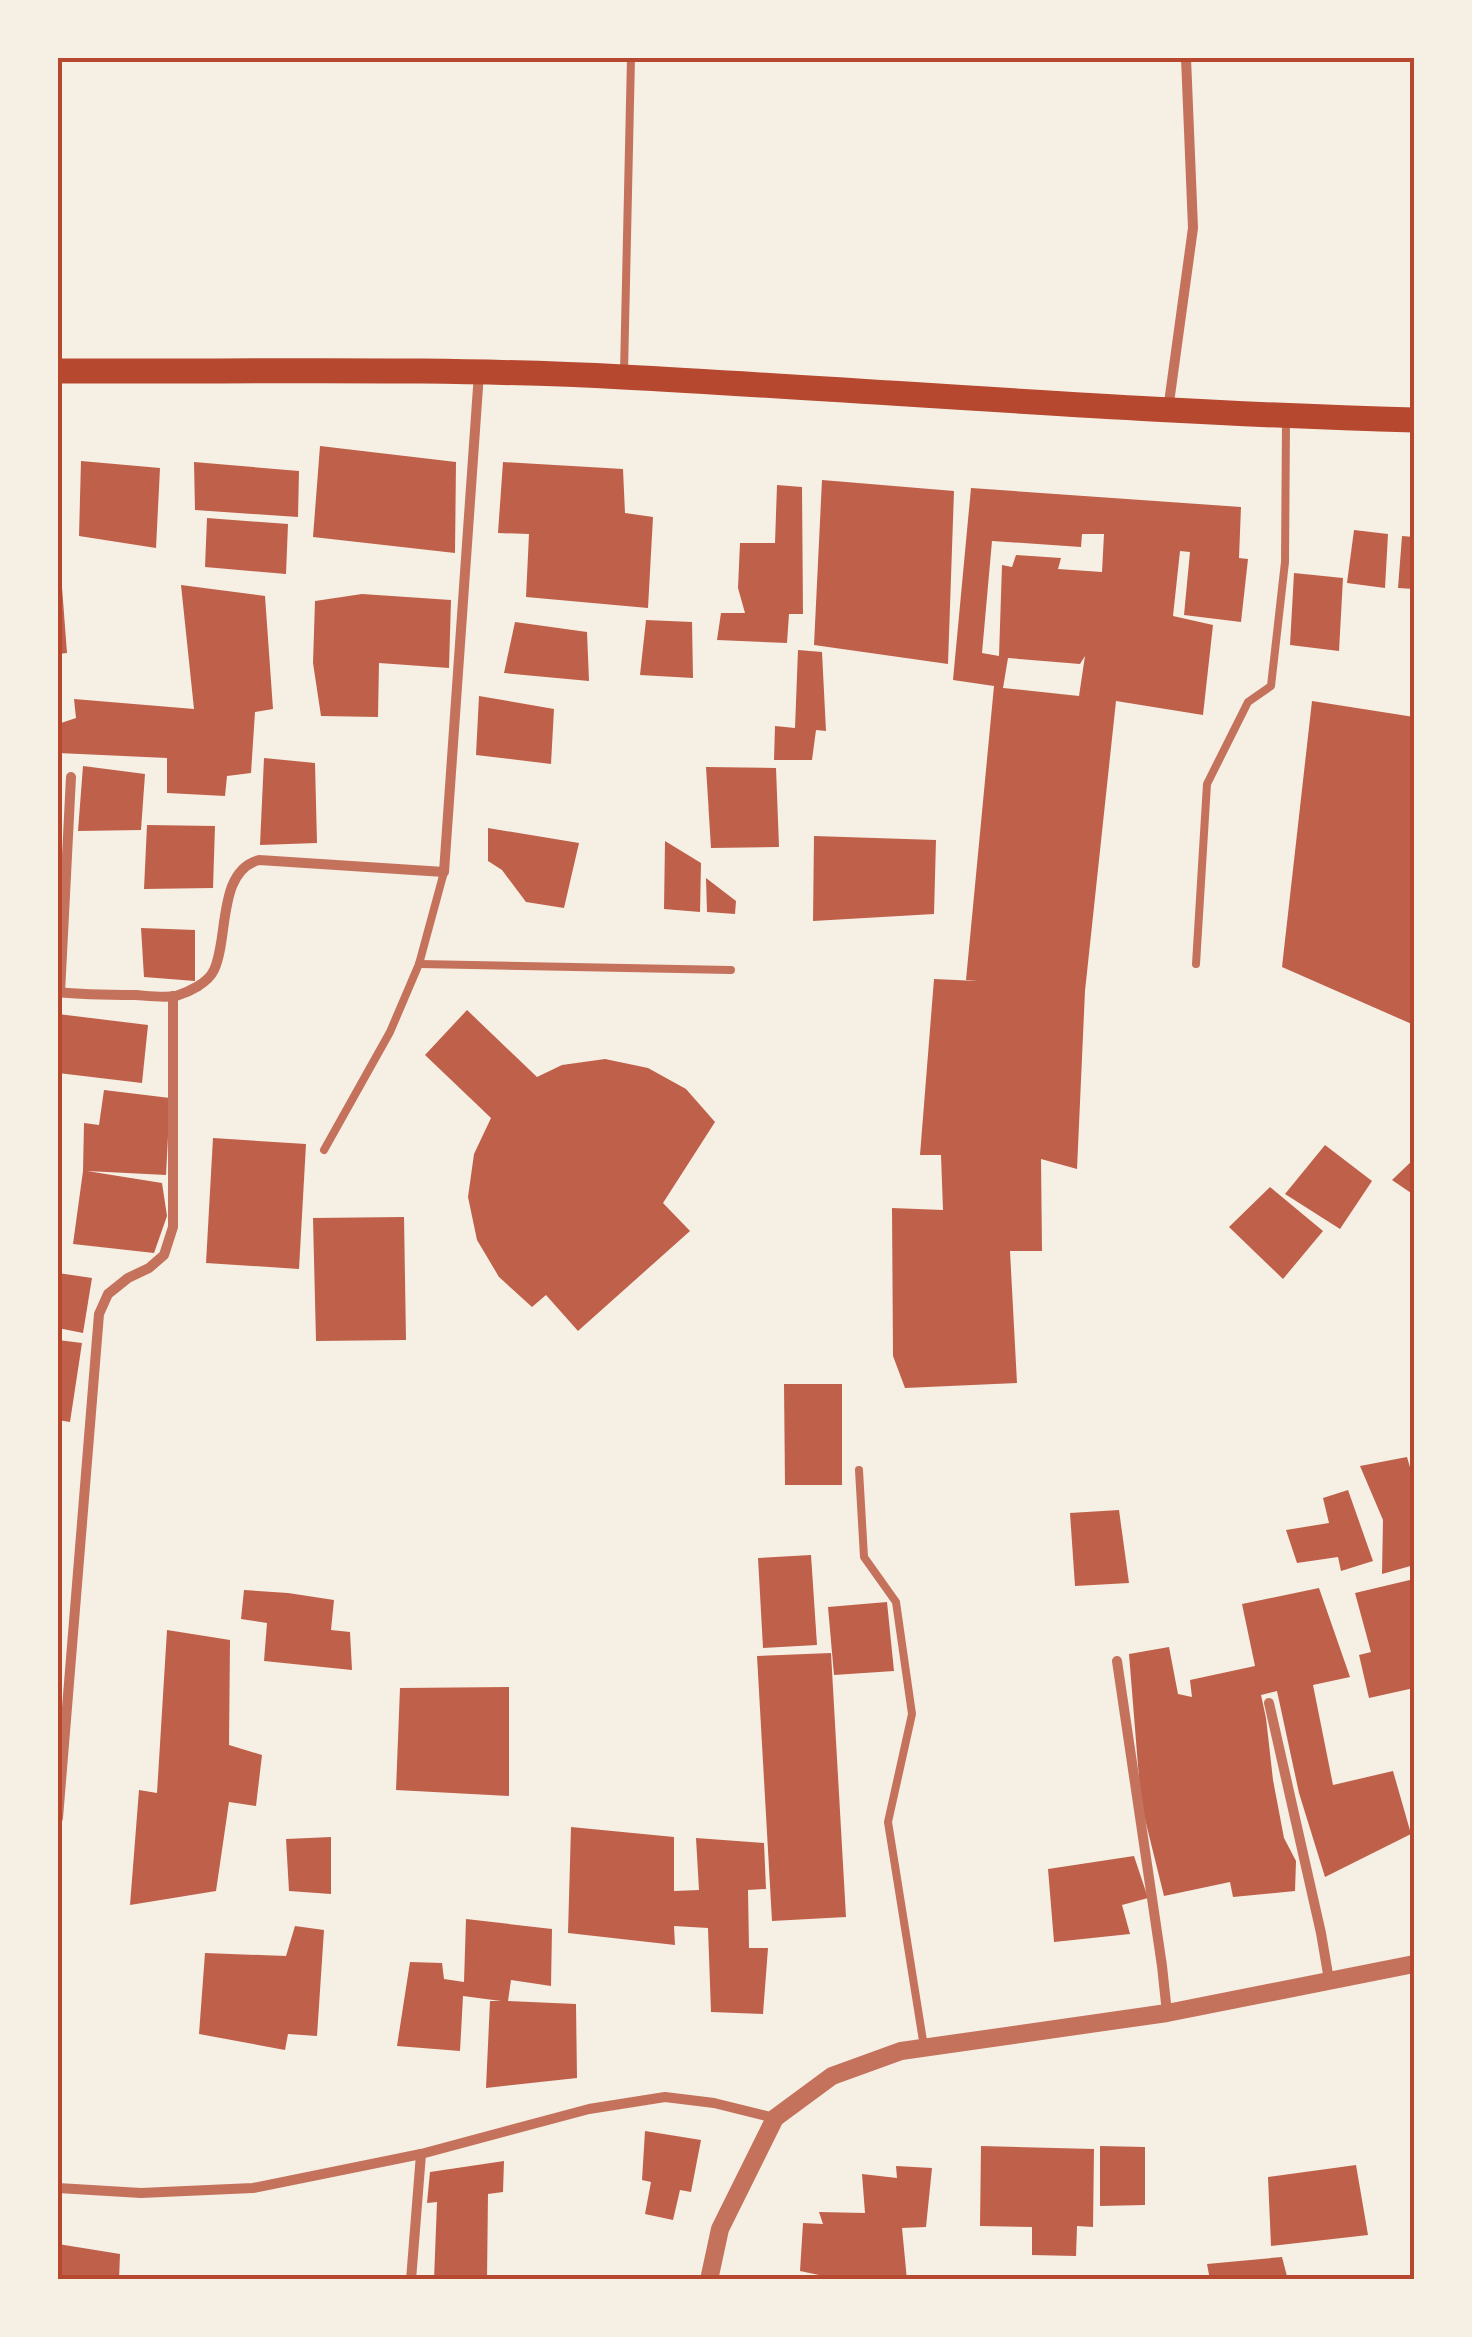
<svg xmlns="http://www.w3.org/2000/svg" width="1472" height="2337" viewBox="0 0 1472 2337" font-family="Arial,sans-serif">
<rect width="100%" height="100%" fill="#f6efe4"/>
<g fill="#bf614a" fill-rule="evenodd">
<polygon points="320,446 456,462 455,553 313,537"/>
<polygon points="81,461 160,468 156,548 79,536"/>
<polygon points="194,462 299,471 298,517 195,510"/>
<polygon points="503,462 623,469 625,513 653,517 648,608 526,597 529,534 498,533"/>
<polygon points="822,480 954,491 948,664 814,645"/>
<polygon points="777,485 802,487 803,614 789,614 787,643 717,640 721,613 745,613 738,588 740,543 775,543"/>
<path d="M 971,488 L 1241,507 L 1239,558 L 1248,559 L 1241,622 L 1184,615 L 1190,552 L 1180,551 L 1173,616 L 1213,625 L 1203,715 L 1116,701 L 1085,991 L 1077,1169 L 1041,1159 L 1042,1251 L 1010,1251 L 1017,1383 L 905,1388 L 893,1356 L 892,1208 L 943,1210 L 941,1155 L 920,1155 L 934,979 L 977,981 L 966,980 L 994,686 L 953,680 ZM 1082,534 L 1104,534 L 1102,572 L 1058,569 L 1061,558 L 1016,555 L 1012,567 L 1002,565 L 999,656 L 982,653 L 992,541 L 1081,547 ZM 1085,656 L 1079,696 L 1003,688 L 1008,658 L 1080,664 Z"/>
<polygon points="207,518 288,524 286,574 205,567"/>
<polygon points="1354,530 1388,534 1385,588 1347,583"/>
<polygon points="1402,536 1414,537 1414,589 1398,588"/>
<polygon points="58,561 60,561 67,653 58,654"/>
<polygon points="1294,573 1343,578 1339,651 1290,645"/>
<polygon points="181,585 265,596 273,709 255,712 251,773 227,776 225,796 167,793 167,758 58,753 58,724 76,718 74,699 194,709"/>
<polygon points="362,594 451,600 449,668 379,663 378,717 321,716 313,663 315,601"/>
<polygon points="646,620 692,622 693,678 640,675"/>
<polygon points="515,622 587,632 589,681 504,673"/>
<polygon points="798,650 822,652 826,731 816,730 812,760 774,760 775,726 795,728"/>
<polygon points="479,696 554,709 551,764 476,755"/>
<polygon points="1312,701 1414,717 1414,1025 1282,967"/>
<polygon points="264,758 315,763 317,843 260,845"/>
<polygon points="83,766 145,774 141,830 78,831"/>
<polygon points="706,767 776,768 779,847 711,848"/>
<polygon points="147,825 215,826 213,888 144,889"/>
<polygon points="488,828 579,843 564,908 526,902 502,870 488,861"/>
<polygon points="814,836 936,840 934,914 813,921"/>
<polygon points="665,841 701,863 700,912 664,909"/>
<polygon points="706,878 736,901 735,914 707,912"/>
<polygon points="141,928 195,930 195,981 144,977"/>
<polygon points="467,1010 537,1077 562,1065 605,1059 648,1068 686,1089 715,1122 663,1203 690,1231 578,1331 546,1295 532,1307 499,1277 477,1240 468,1197 474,1154 491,1118 425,1055"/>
<polygon points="58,1014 148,1025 142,1083 58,1073"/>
<polygon points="104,1090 170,1098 166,1175 87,1171 162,1183 167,1216 154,1253 73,1244 83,1171 84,1123 99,1125"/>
<polygon points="213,1138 306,1144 299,1269 206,1263"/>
<polygon points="1325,1145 1372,1181 1340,1229 1285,1194"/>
<polygon points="1414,1159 1414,1195 1392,1180"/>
<polygon points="1270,1187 1323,1231 1283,1279 1229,1227"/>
<polygon points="404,1217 406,1340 316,1341 313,1218"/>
<polygon points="58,1273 92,1278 83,1333 58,1328"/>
<polygon points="58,1340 82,1343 70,1422 58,1420"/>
<polygon points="784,1384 842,1384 842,1485 785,1485"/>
<polygon points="1407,1457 1414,1481 1414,1565 1382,1574 1383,1520 1360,1466"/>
<polygon points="1348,1490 1373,1561 1341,1571 1338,1557 1297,1563 1286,1530 1329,1523 1323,1498"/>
<polygon points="1119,1510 1129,1583 1075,1586 1070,1513"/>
<polygon points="811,1555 817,1645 763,1648 758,1558"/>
<polygon points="1414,1579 1414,1688 1369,1698 1359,1655 1371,1652 1355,1593"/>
<polygon points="1319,1588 1350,1677 1313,1685 1333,1785 1393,1771 1411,1834 1325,1877 1299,1793 1277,1691 1261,1695 1266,1718 1273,1780 1284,1838 1296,1861 1295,1891 1233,1897 1230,1882 1164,1896 1141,1803 1129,1654 1169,1647 1178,1694 1192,1697 1190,1680 1255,1666 1242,1604"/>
<polygon points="244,1590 288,1593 334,1600 331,1630 350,1632 352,1670 264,1661 267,1623 241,1619"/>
<polygon points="887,1602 894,1671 834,1675 828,1607"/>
<polygon points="167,1630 230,1640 229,1745 262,1755 256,1806 229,1802 216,1891 130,1905 139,1790 157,1793"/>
<polygon points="831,1653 846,1917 772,1921 757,1656"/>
<polygon points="509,1687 509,1796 396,1790 400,1688"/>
<polygon points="571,1827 674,1837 674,1891 699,1890 696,1838 764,1843 766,1889 748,1890 749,1948 768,1948 763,2014 711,2012 708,1928 674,1926 675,1945 568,1933"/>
<polygon points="331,1837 331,1894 289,1891 286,1839"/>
<polygon points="1134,1856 1148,1898 1122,1905 1130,1934 1054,1942 1048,1869"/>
<polygon points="466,1919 552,1929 551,1986 511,1980 508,2001 576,2004 577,2078 486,2088 490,2001 501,2001 463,1996 460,2051 397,2046 410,1962 442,1963 444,1979 464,1982"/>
<polygon points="295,1926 324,1930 317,2036 288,2034 285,2050 199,2034 205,1953 286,1956"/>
<polygon points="645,2131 701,2140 691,2192 680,2190 673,2220 645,2214 651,2182 642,2180"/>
<polygon points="981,2146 1094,2149 1093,2227 1077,2226 1076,2256 1032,2255 1032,2227 980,2226"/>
<polygon points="1100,2146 1145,2147 1145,2205 1100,2206"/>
<polygon points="504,2161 503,2192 488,2194 487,2280 434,2280 437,2202 427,2203 430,2172"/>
<polygon points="1356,2165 1368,2235 1271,2246 1268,2177"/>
<polygon points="896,2166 932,2168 926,2227 902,2228 907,2280 819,2280 819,2275 800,2271 803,2223 823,2224 819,2212 865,2213 862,2174 897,2178"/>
<polygon points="58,2244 120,2254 119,2280 58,2280"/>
<polygon points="1282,2257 1288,2280 1210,2280 1207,2264"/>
</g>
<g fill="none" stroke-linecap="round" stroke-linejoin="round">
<g stroke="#c5725c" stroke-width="8">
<polyline points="624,372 631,58"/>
<polyline points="419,964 731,970"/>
<polyline points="1196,964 1207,784 1248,702 1271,686 1285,562 1286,422"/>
<polyline points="324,1150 390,1032 419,964 444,872"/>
<polyline points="859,1470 864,1557 896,1602 912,1714 888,1822 924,2047"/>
</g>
<g stroke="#c5725c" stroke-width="10">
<polyline points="1168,410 1193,228 1186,58"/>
<path d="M 58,992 C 83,995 110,995 136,995 C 149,996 164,998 176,996 C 189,992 208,983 214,970 C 229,938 217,871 259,860 L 444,872 L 479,373"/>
<polyline points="60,993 71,777"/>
<polyline points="1117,1661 1162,1966 1167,2013"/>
<polyline points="1269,1703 1321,1933 1329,1980"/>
<polyline points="58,1818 99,1314 108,1294 128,1278 149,1268 164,1255 173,1227 173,996"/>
<polyline points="58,2188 141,2193 253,2188 421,2154 589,2109 665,2097 714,2103 775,2118"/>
<polyline points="411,2280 421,2154"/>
</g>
<polyline stroke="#c5725c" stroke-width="18" points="709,2280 720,2229 775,2118 832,2076 901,2051 1167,2013 1414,1964"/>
<path stroke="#b5482f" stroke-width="25" d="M 58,371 C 246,372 435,367 623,377 C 887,391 1150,413 1414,420"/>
</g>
<rect width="1472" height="2337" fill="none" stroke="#f6efe4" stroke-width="120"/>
<rect x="60" y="60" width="1352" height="2217" fill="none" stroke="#b5482f" stroke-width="4"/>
</svg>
